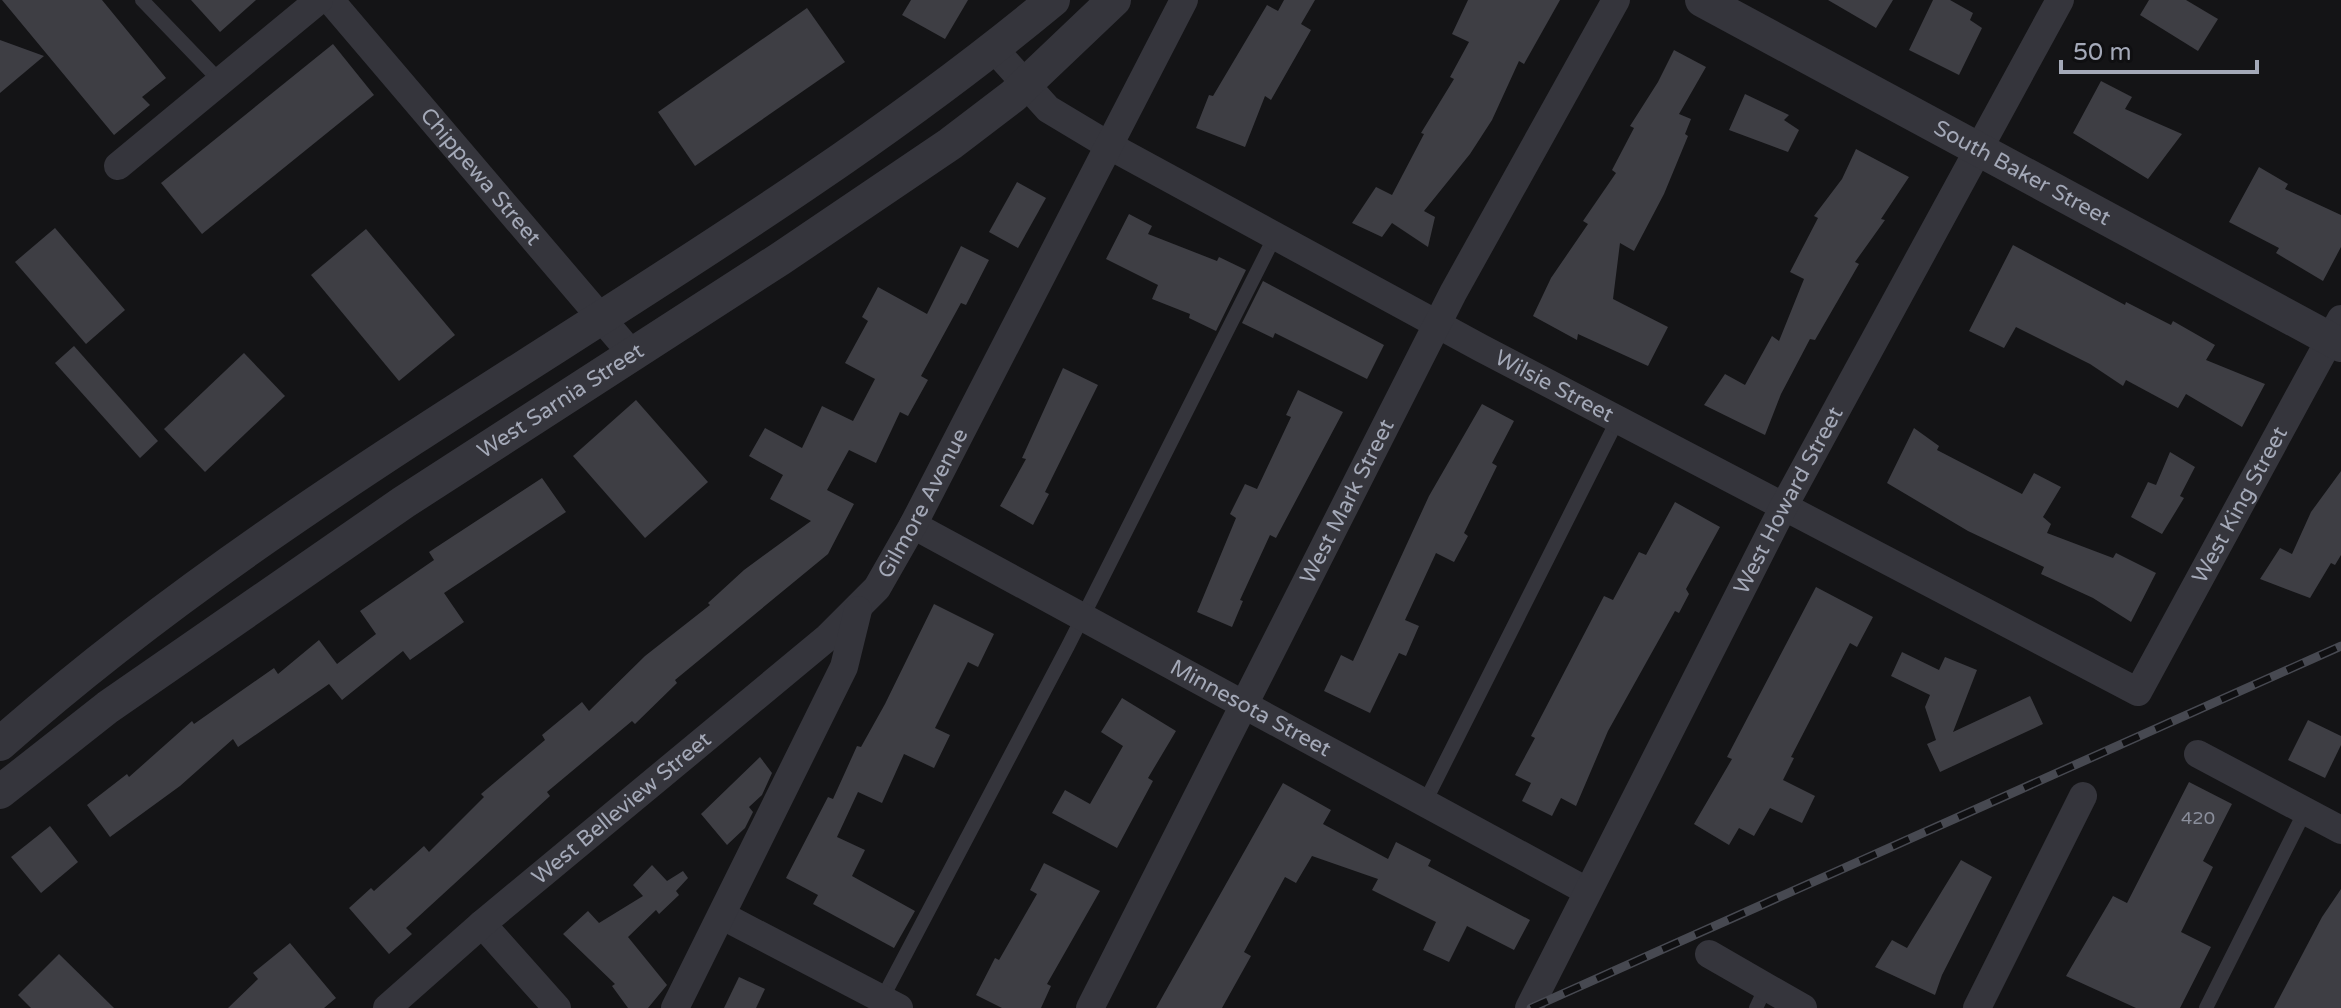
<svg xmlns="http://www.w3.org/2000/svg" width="2341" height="1008" viewBox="0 0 2341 1008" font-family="'Varela Round',sans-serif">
<rect width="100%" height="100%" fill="#141416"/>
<g fill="#3e3e44">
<polygon points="2,0 102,0 166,78 142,97 150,105 114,135"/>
<polygon points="191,0 256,0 220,32"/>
<polygon points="911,0 968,0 945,39 902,15"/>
<polygon points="1284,0 1315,0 1301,24 1311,30 1271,100 1265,96 1245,147 1196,128 1209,95 1213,96 1267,5 1278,11"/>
<polygon points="1468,0 1560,0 1524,64 1519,61 1492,120 1470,154 1424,211 1435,217 1428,247 1392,223 1382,237 1352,223 1376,187 1392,195 1424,134 1421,133 1454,79 1450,77 1469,42 1452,34"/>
<polygon points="1828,0 1893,0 1876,28"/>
<polygon points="1933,0 1950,0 1973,13 1970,20 1982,28 1959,75 1909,50"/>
<polygon points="2149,0 2186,0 2218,19 2198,51 2140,15"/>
<polygon points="807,8 845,62 695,166 658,112"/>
<polygon points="0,40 44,56 0,93"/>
<polygon points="333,44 374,95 202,234 161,183"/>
<polygon points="1674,50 1706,67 1679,114 1691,119 1685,134 1688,136 1664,194 1634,251 1620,243 1613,299 1668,327 1648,366 1578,334 1577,340 1533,316 1551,278 1588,224 1583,221 1616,173 1612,170 1634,128 1630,126 1658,82"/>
<polygon points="2101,81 2132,97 2125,109 2182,134 2148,179 2073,133"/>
<polygon points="1745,94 1789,115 1784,120 1799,130 1788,152 1729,130"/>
<polygon points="1856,149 1909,177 1881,219 1885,220 1855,262 1859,264 1815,340 1810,339 1781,394 1765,435 1704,405 1725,374 1745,385 1772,336 1779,341 1804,279 1790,272 1818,218 1814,216 1842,179"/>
<polygon points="2259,167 2288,184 2285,189 2341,215 2341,247 2323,281 2276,253 2279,248 2229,222"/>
<polygon points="1017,182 1046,198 1018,248 989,232"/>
<polygon points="1129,214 1152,226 1148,234 1217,261 1219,257 1246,270 1216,331 1189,318 1190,314 1152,299 1158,285 1106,259"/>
<polygon points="55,228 125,310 86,344 15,262"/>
<polygon points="366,229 455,335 399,381 311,275"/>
<polygon points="2013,245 2125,305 2126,302 2171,325 2173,321 2215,345 2206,360 2265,384 2242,427 2186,394 2178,408 2126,380 2123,386 2090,364 2016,327 2004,348 1969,331"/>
<polygon points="961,246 989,260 966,305 961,303 921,376 928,380 908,416 900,412 876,463 849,450 827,490 854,504 828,554 675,680 677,683 635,724 632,721 547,792 550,796 406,928 412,934 389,954 349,908 371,888 374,891 424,846 429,852 484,797 481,794 545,740 542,735 582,702 589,711 645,656 710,605 708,603 744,570 811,521 770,499 783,475 749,456 765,428 802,448 822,406 853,421 875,379 845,363 868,321 862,317 878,287 927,314"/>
<polygon points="1263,281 1384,345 1367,379 1275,333 1273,338 1242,323"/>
<polygon points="74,346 158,441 140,458 55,363"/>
<polygon points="244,353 285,396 205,472 164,429"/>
<polygon points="1063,368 1098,385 1045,492 1049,494 1033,525 1000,506 1026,459 1022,458"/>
<polygon points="1298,390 1343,412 1276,538 1270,535 1240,600 1243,601 1232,627 1197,612 1236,518 1230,514 1245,484 1257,489 1291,417 1286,415"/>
<polygon points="636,400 708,482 645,538 573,456"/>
<polygon points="1482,404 1514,421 1492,463 1497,466 1464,533 1468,536 1454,562 1436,553 1405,620 1419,626 1406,656 1399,653 1370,713 1324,691 1341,655 1353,661 1429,496"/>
<polygon points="1914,428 1939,446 1937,450 2022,494 2034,473 2061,487 2043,517 2051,524 2047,533 2113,558 2116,553 2156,573 2131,622 2093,598 2041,574 2044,567 1968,531 1887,483"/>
<polygon points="2170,452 2195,467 2180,496 2184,498 2162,534 2131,517 2148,482 2156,485"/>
<polygon points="2341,471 2341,555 2335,565 2331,563 2310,598 2260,579 2280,548 2292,554 2311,512"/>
<polygon points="542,478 566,512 444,593 464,622 410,660 403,651 342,700 329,684 238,747 233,739 180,786 110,837 87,805 127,774 129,777 192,721 194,724 274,668 278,674 319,640 337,664 376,634 360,611 434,560 429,552"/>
<polygon points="1675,502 1720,527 1686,589 1689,594 1679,613 1675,611 1608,731 1576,806 1561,798 1552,816 1522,801 1531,783 1515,775 1535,738 1531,736 1604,596 1613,600 1639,552 1646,555"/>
<polygon points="1816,587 1873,617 1857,647 1850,643 1791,757 1794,758 1783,780 1815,796 1802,823 1770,808 1754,836 1739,828 1729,845 1694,824 1732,759 1727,757"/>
<polygon points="934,604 994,634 978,667 968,662 935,728 950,735 934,768 904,754 882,803 858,792 837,837 865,850 852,876 915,911 894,948 813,904 818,895 786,878 828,797 833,799 857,746 861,747 885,704"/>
<polygon points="1902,652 1939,670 1945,657 1977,670 1953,732 2030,696 2043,724 1940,772 1927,744 1936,740 1925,707 1930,695 1891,676"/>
<polygon points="1122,698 1176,731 1148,778 1153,781 1117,848 1052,813 1065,790 1090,804 1123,746 1101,732"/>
<polygon points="2308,720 2341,736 2341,745 2325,778 2288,760"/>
<polygon points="760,757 772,773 762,795 749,807 753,812 745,828 727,845 701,814"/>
<polygon points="2189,782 2232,804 2203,861 2213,867 2181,932 2211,947 2180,1008 2136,1008 2066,976 2113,896 2127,903"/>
<polygon points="1283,783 1331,810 1323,824 1388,859 1396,842 1431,860 1428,866 1530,920 1514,950 1467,926 1449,962 1423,950 1436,922 1372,890 1378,879 1312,856 1296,883 1285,877 1244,952 1251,956 1222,1008 1156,1008"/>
<polygon points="50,826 78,862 41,893 11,857"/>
<polygon points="1961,860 1992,877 1942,975 1935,995 1875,967 1892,940 1907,948"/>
<polygon points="1044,863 1100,891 1047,984 1051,986 1041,1008 1002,1008 976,995 995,958 999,960 1037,894 1030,890"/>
<polygon points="652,865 667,881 683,871 688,878 676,891 679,895 659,914 656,910 628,937 667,985 648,1008 628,1008 612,986 615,984 563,934 588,911 599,923 643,896 633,885"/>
<polygon points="2341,889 2341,1008 2274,1008 2322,917"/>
<polygon points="290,943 336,998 324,1008 228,1008 258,979 253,973"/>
<polygon points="59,954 114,1008 31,1008 18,995"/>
<polygon points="739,977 765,989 756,1008 724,1008"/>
</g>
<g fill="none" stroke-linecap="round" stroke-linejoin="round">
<g stroke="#35353c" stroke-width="14">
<polyline points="142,0 220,81"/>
<polyline points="1424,804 1618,419"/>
<polyline points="882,999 1068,646 1275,236"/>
<polyline points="1756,1008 1766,987"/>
<polyline points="2206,1008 2305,811"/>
</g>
<g stroke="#35353c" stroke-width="28">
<path id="s1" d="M 330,0 L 631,353"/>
<path id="s2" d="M 994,49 L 1048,109 L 1108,145 L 1481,348 L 2138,692 L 2341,319"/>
<polyline points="118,166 319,0"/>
<path id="s3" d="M 913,525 L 1587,891"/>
<polyline points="2198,754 2341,830"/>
<polyline points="723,916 899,1008"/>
<polyline points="482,924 557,1008"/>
<polyline points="1709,954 1803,1008"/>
<path id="s4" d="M 387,1008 L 482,924 L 828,637 L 877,588 L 913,525 L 1184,0"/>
<polyline points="675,1008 844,667 858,610"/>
<path id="s5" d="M 1090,1008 L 1453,293 L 1616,0"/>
<path id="s6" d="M 1529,1008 L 1784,506 L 2060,0"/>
<polyline points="1977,1008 2083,796"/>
</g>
<g stroke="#35353c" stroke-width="34">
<path id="s7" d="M 1702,0 L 2341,345"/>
<path d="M 0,744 C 322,458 721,275 1053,0"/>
<path id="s8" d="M 0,792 L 108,707 L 404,502 L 780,259 L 950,144 L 1013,96 L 1114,0"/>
</g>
<g stroke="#474951" stroke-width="9">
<polyline id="rail" points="1531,1008 2341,646"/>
</g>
<use href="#rail" stroke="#0f0f11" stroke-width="6" stroke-dasharray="18" stroke-linecap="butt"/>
</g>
<g text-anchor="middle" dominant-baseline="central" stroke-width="7" stroke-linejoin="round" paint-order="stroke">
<g font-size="18" fill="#8a8e9b">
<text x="2198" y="818">420</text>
</g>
<g font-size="22" fill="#a4a9b8" stroke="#0f0f11">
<text stroke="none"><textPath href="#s7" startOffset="364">South Baker Street</textPath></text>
<text stroke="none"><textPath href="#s1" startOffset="232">Chippewa Street</textPath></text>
<text stroke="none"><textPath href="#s2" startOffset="658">Wilsie Street</textPath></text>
<text stroke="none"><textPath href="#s8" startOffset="684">West Sarnia Street</textPath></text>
<text stroke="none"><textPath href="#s5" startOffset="568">West Mark Street</textPath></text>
<text stroke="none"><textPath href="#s6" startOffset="570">West Howard Street</textPath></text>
<text stroke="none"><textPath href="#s4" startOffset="742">Gilmore Avenue</textPath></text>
<text stroke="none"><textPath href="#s2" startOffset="1530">West King Street</textPath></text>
<text stroke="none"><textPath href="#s3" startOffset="384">Minnesota Street</textPath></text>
<text stroke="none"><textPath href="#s4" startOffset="308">West Belleview Street</textPath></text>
</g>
</g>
<path d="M2061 60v12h196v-12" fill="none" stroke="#a4a9b8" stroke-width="4"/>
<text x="2073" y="60" font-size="24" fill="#a4a9b8" stroke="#0f0f11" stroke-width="6" paint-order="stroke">50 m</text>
</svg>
